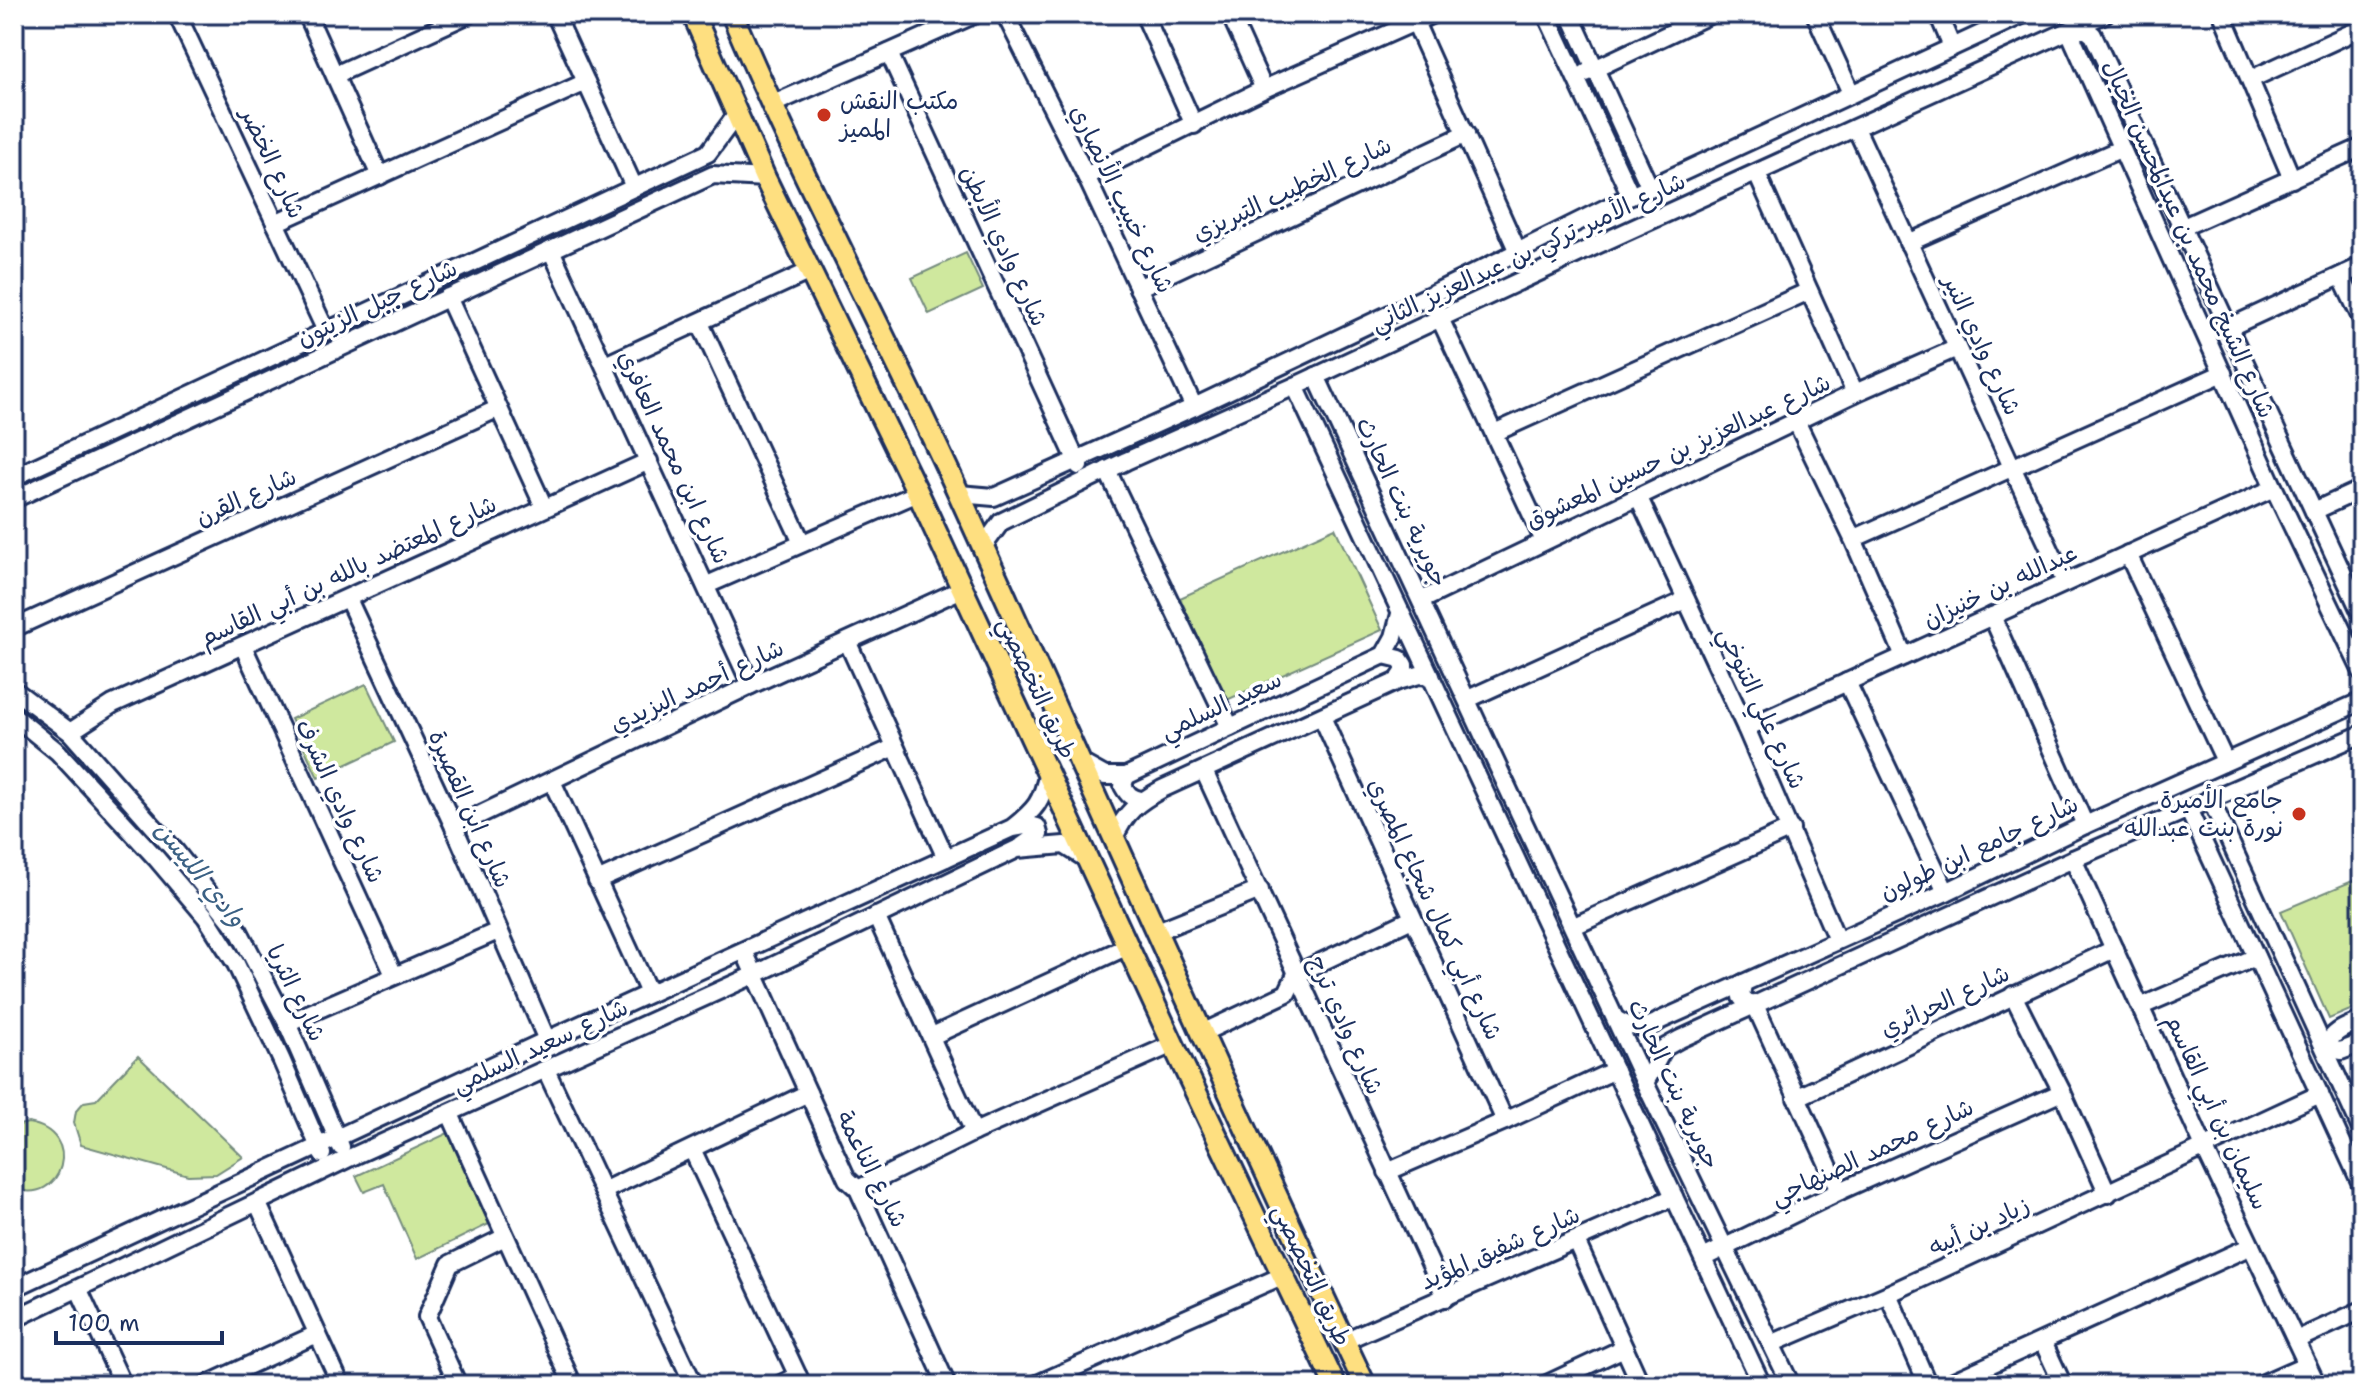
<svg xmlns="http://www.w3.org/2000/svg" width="2376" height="1399" viewBox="0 0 2376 1399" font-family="'Shantell Sans','Playpen Sans Arabic',sans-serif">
<rect width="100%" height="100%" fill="#fff"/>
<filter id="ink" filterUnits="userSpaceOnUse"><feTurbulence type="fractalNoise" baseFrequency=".0125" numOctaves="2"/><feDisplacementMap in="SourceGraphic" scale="16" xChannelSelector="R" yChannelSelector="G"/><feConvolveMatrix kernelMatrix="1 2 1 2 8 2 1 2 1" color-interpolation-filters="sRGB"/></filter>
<g filter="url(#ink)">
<g fill="#cfe89e" stroke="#758c7e" stroke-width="2">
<polygon points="966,253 983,289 929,314 912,278"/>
<polygon points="1335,528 1382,630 1227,700 1180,598"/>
<polygon points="366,684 394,742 318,778 291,719"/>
<polygon points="2362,877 2362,1005 2329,1019 2281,911"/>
<polygon points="138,1056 243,1157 216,1174 188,1175 81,1145 74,1123 76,1111 84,1102 96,1100"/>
<path d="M 28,1123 C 86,1132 62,1208 14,1188 L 14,1126 Z"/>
<polygon points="448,1133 489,1224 417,1259 384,1184 364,1192 356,1176"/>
</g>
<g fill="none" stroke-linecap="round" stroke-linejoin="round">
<g stroke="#1b2f5e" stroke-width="22">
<g id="minor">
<polyline points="177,14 326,331"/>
<polyline points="307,14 380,176"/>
<polyline points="555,14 634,187"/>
<polyline points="1005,14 1086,176 1194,407"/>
<polyline points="1144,14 1194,125"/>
<polyline points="1230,14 1264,89"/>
<polyline points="1546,14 1631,196"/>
<polyline points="1570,14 1650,188"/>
<polyline points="1815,14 1851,93"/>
<polyline points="1938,14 1952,47"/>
<polyline points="2222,14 2292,179"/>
<polyline points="1415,22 1518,252"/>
<polyline points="889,53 1079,466"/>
<polyline points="1586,73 1711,14"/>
<polyline points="335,75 469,14"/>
<polyline points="2251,79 2362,28"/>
<polyline points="771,105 976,14"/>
<polyline points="1856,128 2065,582"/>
<polyline points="1757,174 1855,393"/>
<polyline points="1086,176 1264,89 1433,14"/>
<polyline points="275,223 586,82"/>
<polyline points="2181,228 2362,147"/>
<polyline points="1908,243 2120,149"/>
<polyline points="551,250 751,685"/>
<polyline points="2341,276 2362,320"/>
<polyline points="1138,288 1466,134"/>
<polyline points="448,297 544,507"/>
<polyline points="1436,310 1544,541"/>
<polyline points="700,323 802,543"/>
<polyline points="2230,327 2362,266"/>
<polyline points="605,365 810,271"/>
<polyline points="1316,376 1645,1083 1791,1385"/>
<polyline points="1295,386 1762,1385"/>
<polyline points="1797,423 1853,539 1904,656"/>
<polyline points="1494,433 1809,291"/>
<polyline points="1107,470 1230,727"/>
<polyline points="14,477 708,153 737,114"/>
<polyline points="959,494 994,497 1194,407 1430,295 1618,202 2024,14"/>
<polyline points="1639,498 1746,728 1837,940"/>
<polyline points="14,499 713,175 765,178"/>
<polyline points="2314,511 2362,489"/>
<polyline points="1853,539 2223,373"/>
<polyline points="982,548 1001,522 1126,461 1295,386 1597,245 2105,14"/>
<polyline points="2128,554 2225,761"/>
<polyline points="707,585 918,493"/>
<polyline points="348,599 454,827 547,1040"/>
<polyline points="1422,600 1855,393 1957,348"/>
<polyline points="2362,615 2093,35 2087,30 2077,30 2072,38 2274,488 2362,672"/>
<polyline points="1992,616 2085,825"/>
<polyline points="14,628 497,409"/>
<polyline points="848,643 946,858"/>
<polyline points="243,646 394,975"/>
<polyline points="1384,655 1400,659 1404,665 1404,672 1398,681"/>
<polyline points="1847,682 1946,892"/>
<polyline points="14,690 70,732 176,852 239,931 287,1023 341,1147"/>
<polyline points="1468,699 1686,600"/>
<polyline points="14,716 58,752 156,858 206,917 236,964 281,1059 322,1154"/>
<polyline points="1322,717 1505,1121"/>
<polyline points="1746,728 2274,488"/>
<polyline points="70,732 113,704 649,461"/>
<polyline points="1078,761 1105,776 1126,776 1384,655 1394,637 1400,614"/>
<polyline points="1204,771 1446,1298"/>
<path d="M 1126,776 L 1123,786 C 1128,795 1131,798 1141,800"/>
<polyline points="552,781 649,993"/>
<polyline points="2210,798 2362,1131"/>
<polyline points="2188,809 2362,1186"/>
<polyline points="454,827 751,685 962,589"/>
<polyline points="1013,828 1030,825 1037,827 1039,834 1022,846"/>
<path d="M 1114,838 C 1126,811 1137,803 1162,789 L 1398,681 L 1419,675 L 1431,676"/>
<polyline points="2073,859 2204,1147 2317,1385"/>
<polyline points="597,881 895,747"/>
<polyline points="876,916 974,1132"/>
<polyline points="1574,926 1791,829"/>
<polyline points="1155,932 1260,890"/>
<polyline points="744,951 847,1179 858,1189 947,1385"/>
<polyline points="1743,983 1741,997 1747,1003 1755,1005 1840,1191"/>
<polyline points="2013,995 2062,1092 2108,1194"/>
<polyline points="2142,1006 2256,957"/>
<path d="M 1617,1020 C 1631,1028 1647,1030 1661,1020 L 1946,892 L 2085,825 L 2362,701"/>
<path d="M 2362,1020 C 2350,1026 2333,1030 2328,1044 L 2331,1049 L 2341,1051 L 2362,1043"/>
<polyline points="287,1023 498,931"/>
<polyline points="1202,1033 1287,993 1296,974 1412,919"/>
<polyline points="932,1036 1128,946"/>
<polyline points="546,1070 694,1385"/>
<polyline points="1645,1083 1664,1048 1680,1039 2073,859 2362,734"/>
<polyline points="1796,1098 2114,949"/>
<polyline points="450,1114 573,1385"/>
<polyline points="692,1149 802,1385"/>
<polyline points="1387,1172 1505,1121 1615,1070"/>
<polyline points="858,1189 974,1132 1173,1044"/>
<polyline points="603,1191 808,1093"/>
<polyline points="258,1204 341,1385"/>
<polyline points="1576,1241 1641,1385"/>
<polyline points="1703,1258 1840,1191 2062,1092"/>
<path d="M 14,1288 L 547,1040 L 1012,828 C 1036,809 1042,802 1048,772"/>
<polyline points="79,1290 123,1385"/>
<polyline points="1888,1294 1928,1385"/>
<polyline points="14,1319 347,1159 756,974 1017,849 1064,845 1088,860"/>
<polyline points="2296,1340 2362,1310"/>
<polyline points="1344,1341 1674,1197"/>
<polyline points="2043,1342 2063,1385"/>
<polyline points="1771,1344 1888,1294 2320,1094"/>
<polyline points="206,1385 317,1334"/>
<polyline points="458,1385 427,1317 450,1264 505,1237"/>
<polyline points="779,1385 798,1376"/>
<polyline points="1035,1385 1284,1275"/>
<polyline points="1545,1385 1624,1348"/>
<polyline points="1945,1385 2251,1246"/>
<polyline points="2259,1385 2307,1364"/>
</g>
</g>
<g stroke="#1b2f5e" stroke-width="26">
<g id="major">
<polyline points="693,14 765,178 918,493 1173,1044 1335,1385"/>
<path d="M 732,14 C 801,177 885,333 959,494 C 1094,791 1225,1090 1365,1385"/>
</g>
</g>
<use href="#minor" stroke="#fff" stroke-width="16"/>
<use href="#major" stroke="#fedf80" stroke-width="20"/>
</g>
</g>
<g fill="#c8321e" stroke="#fff" stroke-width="3">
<circle cx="824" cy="115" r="8"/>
<circle cx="2299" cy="814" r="8"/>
</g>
<g text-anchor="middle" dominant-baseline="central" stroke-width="7" stroke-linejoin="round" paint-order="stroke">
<g font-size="24" fill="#1b2f5e" stroke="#fff" text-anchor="start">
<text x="840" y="101">مكتب النقش<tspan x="840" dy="28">المميز</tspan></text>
<text x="2283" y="800" text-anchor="end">جامع الأميرة<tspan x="2283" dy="28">نورة بنت عبدالله</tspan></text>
</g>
<g font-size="24" fill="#1b2f5e" stroke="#fff">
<text transform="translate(273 163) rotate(65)">شارع الخضر</text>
<text transform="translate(1292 189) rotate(-25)">شارع الخطيب التبريزي</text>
<text transform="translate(1122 199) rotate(64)">شارع خبيب الأنصاري</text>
<text transform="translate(2189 239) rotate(66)">شارع الشيخ محمد بن عبدالمحسن الخيال</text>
<text transform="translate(1004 246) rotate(65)">شارع وادي الأبطن</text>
<text transform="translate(1528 252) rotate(-25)">شارع الأمير تركي بن عبدالعزيز الثاني</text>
<text transform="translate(377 303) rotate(-25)">شارع جبل الزيتون</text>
<text transform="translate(1982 345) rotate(65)">شارع وادي النير</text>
<text transform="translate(1678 451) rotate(-25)">شارع عبدالعزيز بن حسين المعشوق</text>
<text transform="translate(674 457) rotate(65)">شارع ابن محمد العافري</text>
<text transform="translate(246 497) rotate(-24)">شارع القرن</text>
<text transform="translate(1402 502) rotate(65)">جويرية بنت الحارث</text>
<text transform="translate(348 571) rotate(-25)">شارع المعتضد بالله بن أبي القاسم</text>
<text transform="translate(2000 586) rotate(-25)">عبدالله بن خنيزان</text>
<text transform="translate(697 686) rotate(-25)">شارع أحمد اليزيدي</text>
<text transform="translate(1037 688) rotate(65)">طريق التخصصي</text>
<text transform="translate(1221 705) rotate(-25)">سعيد السلمي</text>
<text transform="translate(1762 708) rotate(65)">شارع علي التنوخي</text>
<text transform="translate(340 801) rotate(65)">شارع وادي الشرف</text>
<text transform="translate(470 809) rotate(66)">شارع ابن القصيرة</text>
<text transform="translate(1979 848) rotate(-25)">شارع جامع ابن طولون</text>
<text transform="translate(1435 909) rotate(65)">شارع أبي كمال شجاع المصري</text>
<text transform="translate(296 993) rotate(64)">شارع الثريا</text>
<text transform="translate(1945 1001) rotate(-25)">شارع الحرائري</text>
<text transform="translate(1346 1025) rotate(66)">شارع وادي ترج</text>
<text transform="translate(540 1046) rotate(-25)">شارع سعيد السلمي</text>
<text transform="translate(1674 1084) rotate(65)">جويرية بنت الحارث</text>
<text transform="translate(2217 1112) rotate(65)">سليمان بن أبي القاسم</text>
<text transform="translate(1872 1152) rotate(-25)">شارع محمد الصنهاجي</text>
<text transform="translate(872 1169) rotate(63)">شارع الناعمة</text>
<text transform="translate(1979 1226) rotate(-25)">زياد بن أبيه</text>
<text transform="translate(1500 1248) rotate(-24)">شارع شفيق المؤيد</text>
<text transform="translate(1312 1275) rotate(65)">طريق التخصصي</text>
</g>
<g font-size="26" font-style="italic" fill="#3b6184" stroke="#fff">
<text transform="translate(201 873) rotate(51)">وادي الليسن</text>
</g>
</g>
<rect width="2376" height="1399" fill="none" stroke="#fff" stroke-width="48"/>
<rect x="24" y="24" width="2328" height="1351" fill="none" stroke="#1b2f5e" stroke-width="3" filter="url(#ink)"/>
<path d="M56 1331v12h166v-12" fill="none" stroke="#1b2f5e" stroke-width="4"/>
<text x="68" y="1331" font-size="24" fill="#1b2f5e" stroke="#ffffff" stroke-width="6" paint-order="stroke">100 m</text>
</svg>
